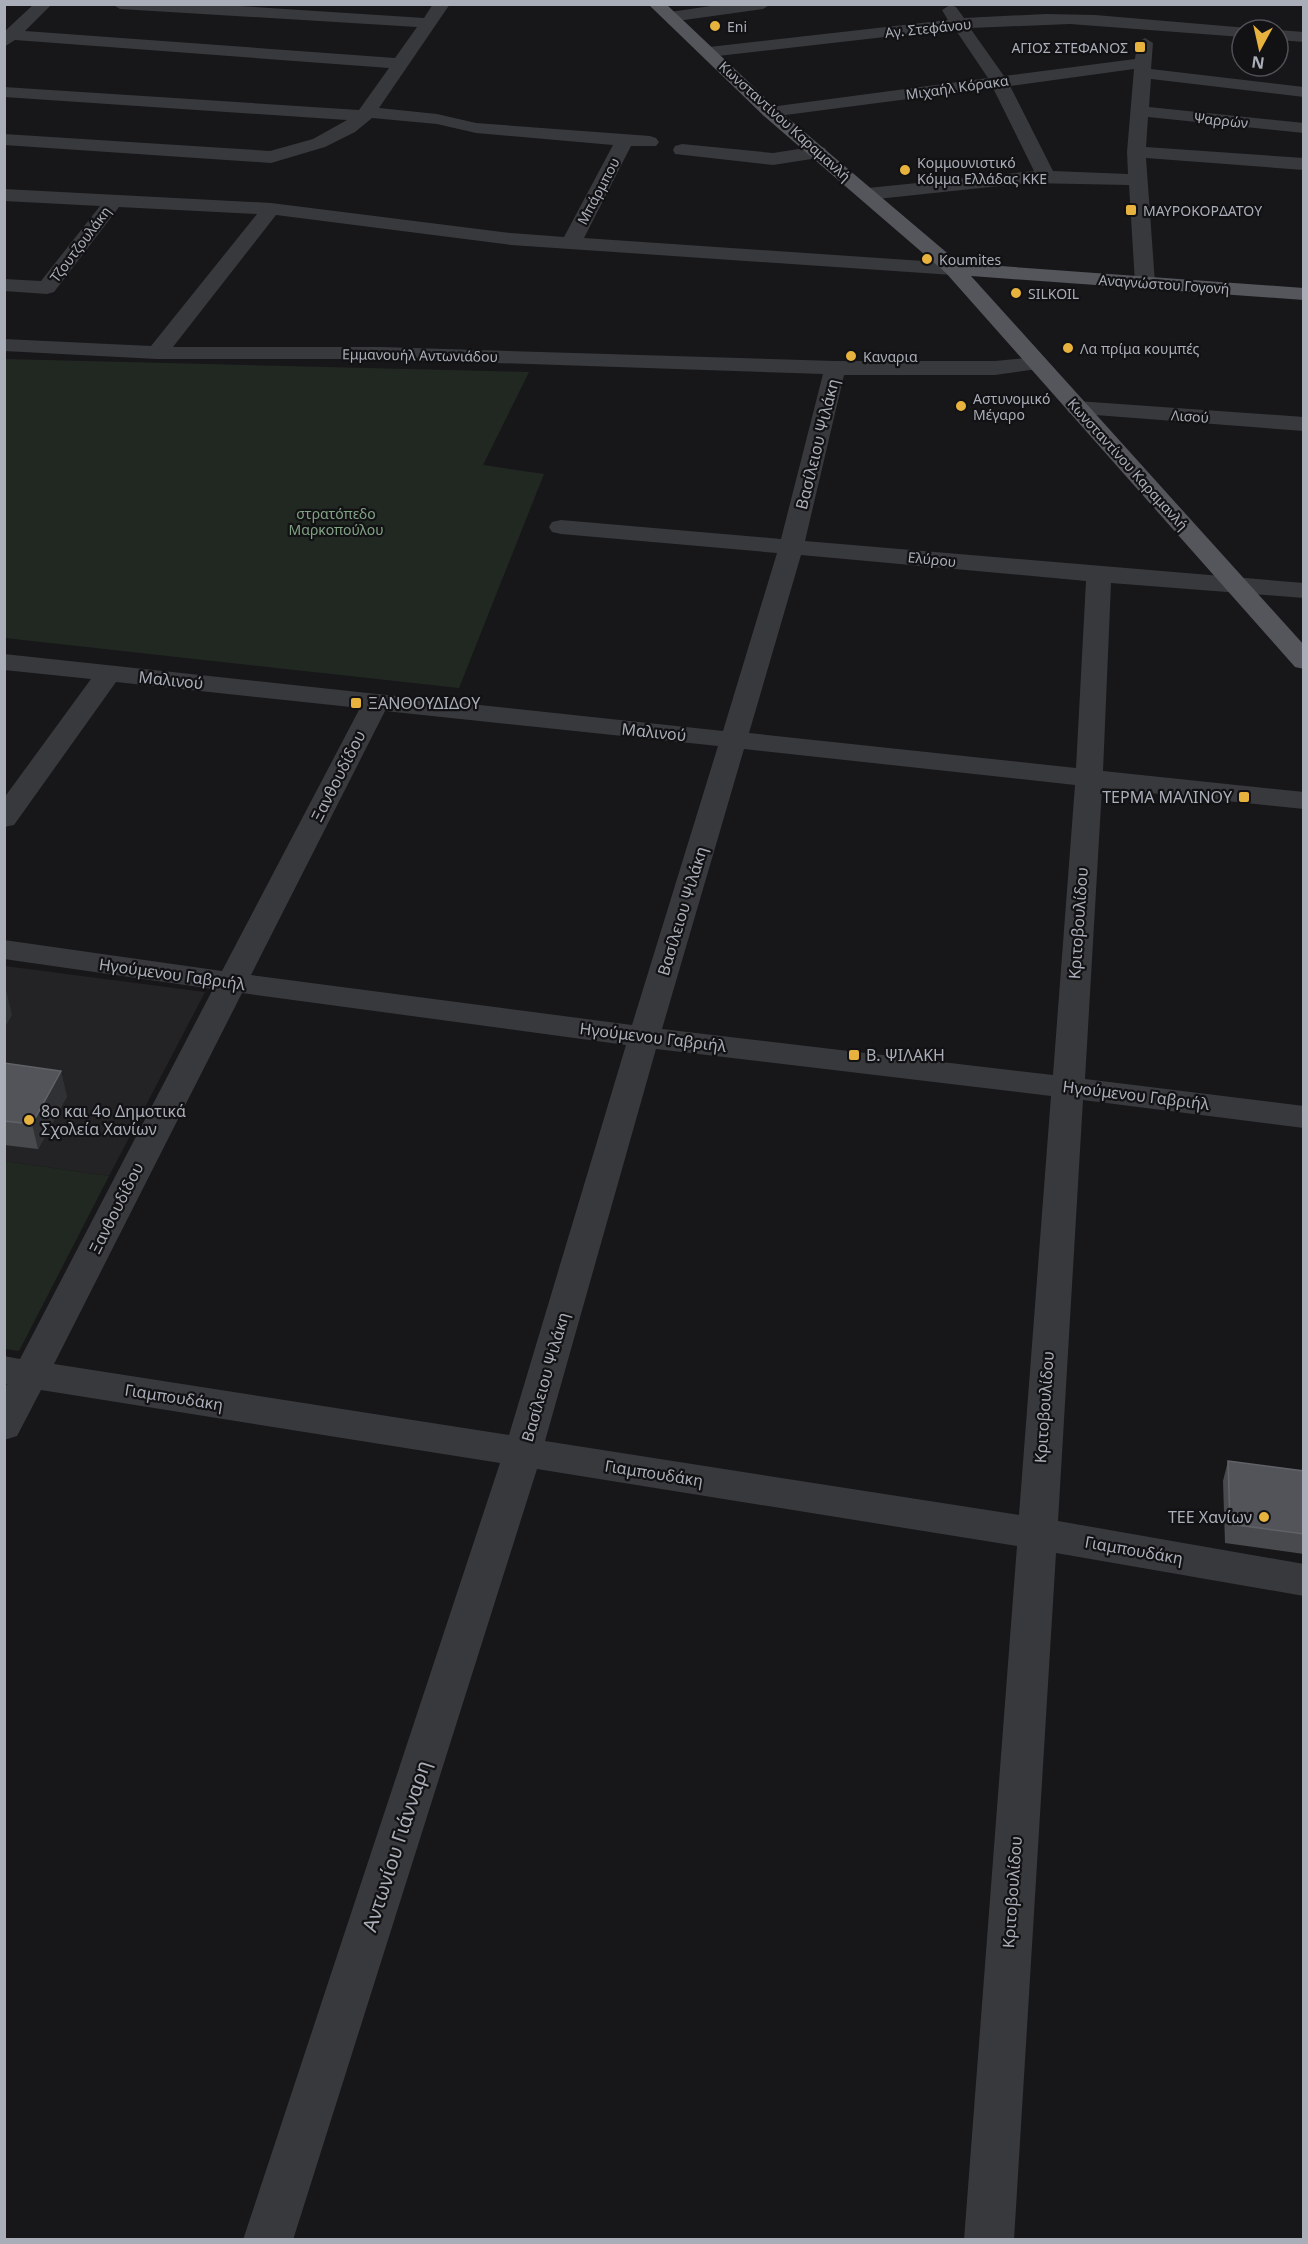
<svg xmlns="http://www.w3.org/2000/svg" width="1308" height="2244" viewBox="0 0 1308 2244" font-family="'Noto Sans',sans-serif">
<rect width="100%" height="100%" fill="#171719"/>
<polygon fill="#232326" points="5,966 205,992 109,1176 5,1161"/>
<g fill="#212822">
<polygon points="5,359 529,372 483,465 544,474 459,688 5,638"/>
<polygon points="4,1161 109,1176 19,1351 5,1349"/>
</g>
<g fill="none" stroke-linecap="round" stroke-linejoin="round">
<g fill="#38393d" fill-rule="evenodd">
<path d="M 34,4 L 52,4 L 25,31 L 395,58 L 417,27 L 120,9 L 112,4 L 208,4 L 424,18 L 433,4 L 450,4 L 379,108 L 437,114 L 476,123 L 650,136 L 656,138 L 659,142 L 656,146 L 631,146 L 584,238 L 953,263 L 960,265 L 963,269 L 960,273 L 953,275 L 511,245 L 276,215 L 173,347 L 381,347 L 835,361 L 995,361 L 1037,357 L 1045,358 L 1048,363 L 1045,368 L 995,375 L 844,375 L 805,541 L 1304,583 L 1304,598 L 1111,583 L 1103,771 L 1304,792 L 1304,809 L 1102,788 L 1085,1079 L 1304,1106 L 1304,1128 L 1083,1100 L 1058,1521 L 1304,1564 L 1304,1596 L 1056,1553 L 1014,2240 L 964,2240 L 1017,1546 L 537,1469 L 293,2240 L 243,2240 L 500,1463 L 41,1390 L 17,1436 L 4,1440 L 4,1389 L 7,1384 L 4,1384 L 4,1356 L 20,1359 L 213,989 L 4,959 L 4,940 L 222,971 L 360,708 L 116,682 L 14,825 L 4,827 L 4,798 L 91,679 L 4,670 L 4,654 L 723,731 L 777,553 L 561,534 L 552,532 L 549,527 L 552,522 L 561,520 L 781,539 L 823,374 L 381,359 L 157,359 L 4,351 L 4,339 L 151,346 L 257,214 L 119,207 L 54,292 L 47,294 L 4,291 L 4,279 L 41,281 L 100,206 L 4,201 L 4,189 L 271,203 L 511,233 L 564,237 L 613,145 L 476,133 L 437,124 L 372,118 L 355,132 L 325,147 L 271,163 L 4,145 L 4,134 L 270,151 L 313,139 L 347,120 L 4,97 L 4,87 L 359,110 L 389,68 L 15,40 L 4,47 L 5,31 ZM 801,555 L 1086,581 L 1076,768 L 749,733 ZM 385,711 L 718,746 L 632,1025 L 251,975 ZM 744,749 L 1075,785 L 1053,1075 L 662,1029 ZM 242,993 L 626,1045 L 509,1435 L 54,1364 ZM 656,1049 L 1051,1096 L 1019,1515 L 545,1441 Z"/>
<polygon points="724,4 771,4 763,9 670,22 662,17 670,12"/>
<path d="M 950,5 L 956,7 L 964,18 L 1046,14 L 1095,15 L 1248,28 L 1249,30 L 1242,30 L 1242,37 L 1070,24 L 970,28 L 1004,76 L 1135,59 L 1137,43 L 1145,38 L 1153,43 L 1151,69 L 1304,87 L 1304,97 L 1151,79 L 1149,107 L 1304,123 L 1304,133 L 1148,117 L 1146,147 L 1304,158 L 1304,170 L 1146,158 L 1155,283 L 1152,287 L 1138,287 L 1135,283 L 1129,185 L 1028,183 L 868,200 L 861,198 L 858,194 L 861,190 L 868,188 L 1034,171 L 993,88 L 770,117 L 764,116 L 761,112 L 764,108 L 770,107 L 988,78 L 955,29 L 709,57 L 703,56 L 700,52 L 703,48 L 709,47 L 948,20 L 942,10 ZM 1134,69 L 1127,152 L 1128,174 L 1053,171 L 1010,86 Z"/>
<polygon points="1278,30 1304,32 1304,42 1278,40"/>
<polygon points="682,144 773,153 818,146 825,148 827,152 825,156 818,158 773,165 675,154 673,150 675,146"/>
<polygon points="1077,401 1304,417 1304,431 1069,413 1066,408 1069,403"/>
</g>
<polygon fill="#54565c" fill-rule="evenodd" points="648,4 666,4 776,108 959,263 1304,288 1304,300 971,276 1304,645 1304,669 1295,667 946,273 764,116"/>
</g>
<g fill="#484a4e">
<polygon points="4,1063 67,1096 38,1149 4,1145"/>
<polygon points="1228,1461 1304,1471 1304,1554 1225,1543 1223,1481"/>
</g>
<g fill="#303134">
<polygon points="6,990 12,1015 4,1029 4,994"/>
<polygon points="61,1071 67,1096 38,1149 32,1124"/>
</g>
<g fill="#535459" stroke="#606268" stroke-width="1.5">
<polygon points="4,1063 61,1071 32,1124 4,1121"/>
<polygon points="1228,1461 1304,1471 1304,1534 1230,1524"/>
</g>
<g fill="#e8b23f" stroke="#121214" stroke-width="2">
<circle cx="715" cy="26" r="6"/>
<rect x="1134" y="41" width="12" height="12" rx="3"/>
<circle cx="905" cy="170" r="6"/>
<rect x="1125" y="204" width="12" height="12" rx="3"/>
<circle cx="927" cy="259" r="6"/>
<circle cx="1016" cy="293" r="6"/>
<circle cx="1068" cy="348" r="6"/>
<circle cx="851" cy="356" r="6"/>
<circle cx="961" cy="406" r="6"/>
<rect x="350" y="697" width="12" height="12" rx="3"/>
<rect x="1238" y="791" width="12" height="12" rx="3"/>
<rect x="848" y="1049" width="12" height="12" rx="3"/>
<circle cx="29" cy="1120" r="6"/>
<circle cx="1264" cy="1517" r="6"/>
</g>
<g text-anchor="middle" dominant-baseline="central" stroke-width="4.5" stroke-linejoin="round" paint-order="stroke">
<g font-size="14" fill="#aaaeb8" stroke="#121214" text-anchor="start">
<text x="727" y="26">Eni</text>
<text x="1128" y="47" text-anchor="end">ΑΓΙΟΣ ΣΤΕΦΑΝΟΣ</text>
<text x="917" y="162">Κομμουνιστικό<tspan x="917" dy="16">Κόμμα Ελλάδας ΚΚΕ</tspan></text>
<text x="1143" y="210">ΜΑΥΡΟΚΟΡΔΑΤΟΥ</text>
<text x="939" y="259">Koumites</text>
<text x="1028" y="293">SILKOIL</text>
<text x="1080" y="348">Λα πρίμα κουμπές</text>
<text x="863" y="356">Καναρια</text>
<text x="973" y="398">Αστυνομικό<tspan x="973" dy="16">Μέγαρο</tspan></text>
</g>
<g font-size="14" fill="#aaaeb8" stroke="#121214">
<text transform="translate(928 28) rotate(-6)">Αγ. Στεφάνου</text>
<text transform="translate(957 87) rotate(-8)">Μιχαήλ Κόρακα</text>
<text transform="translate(1221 120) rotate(6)">Ψαρρών</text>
<text transform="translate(785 121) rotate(42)">Κωνσταντίνου Καραμανλή</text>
<text transform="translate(598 191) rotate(-62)">Μπάρμπου</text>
<text transform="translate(80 244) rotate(-53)">Τζουτζουλάκη</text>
<text transform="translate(1164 284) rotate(4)">Αναγνώστου Γογονή</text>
<text transform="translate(420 355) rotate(1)">Εμμανουήλ Αντωνιάδου</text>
<text transform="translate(1190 416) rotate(4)">Λισού</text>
<text transform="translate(1128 464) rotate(48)">Κωνσταντίνου Καραμανλή</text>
<text transform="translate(932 559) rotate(6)">Ελύρου</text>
</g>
<g font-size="14" fill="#82a284" stroke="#121214">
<text x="336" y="513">στρατόπεδο<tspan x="336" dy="16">Μαρκοπούλου</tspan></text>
</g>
<g font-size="16" fill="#aaaeb8" stroke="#121214">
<text transform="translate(817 444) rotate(-76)">Βασίλειου Ψιλάκη</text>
<text transform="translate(171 680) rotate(6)">Μαλινού</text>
<text transform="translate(654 732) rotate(6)">Μαλινού</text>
<text transform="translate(338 776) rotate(-63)">Ξανθουδίδου</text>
<text transform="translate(682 911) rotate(-73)">Βασίλειου Ψιλάκη</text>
<text transform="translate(1078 923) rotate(-86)">Κριτοβουλίδου</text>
<text transform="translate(172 974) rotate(8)">Ηγούμενου Γαβριήλ</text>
<text transform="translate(653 1037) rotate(7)">Ηγούμενου Γαβριήλ</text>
<text transform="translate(1136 1095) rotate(7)">Ηγούμενου Γαβριήλ</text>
<text transform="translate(116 1208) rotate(-63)">Ξανθουδίδου</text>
<text transform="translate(545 1377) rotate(-74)">Βασίλειου Ψιλάκη</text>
<text transform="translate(174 1397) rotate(9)">Γιαμπουδάκη</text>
<text transform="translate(1044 1407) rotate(-86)">Κριτοβουλίδου</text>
<text transform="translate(654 1473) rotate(9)">Γιαμπουδάκη</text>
<text transform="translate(1134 1550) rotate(10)">Γιαμπουδάκη</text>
<text transform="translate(1012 1892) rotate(-86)">Κριτοβουλίδου</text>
</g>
<g font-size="16" fill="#aaaeb8" stroke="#121214" text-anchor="start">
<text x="368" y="703">ΞΑΝΘΟΥΔΙΔΟΥ</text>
<text x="1232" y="797" text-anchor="end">ΤΕΡΜΑ ΜΑΛΙΝΟΥ</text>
<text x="866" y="1055">Β. ΨΙΛΑΚΗ</text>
<text x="41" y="1111">8ο και 4ο Δημοτικά<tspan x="41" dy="18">Σχολεία Χανίων</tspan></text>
<text x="1252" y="1517" text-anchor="end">ΤΕΕ Χανίων</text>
</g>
<g font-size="20" fill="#aaaeb8" stroke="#121214">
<text transform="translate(396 1846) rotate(-72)">Αντωνίου Γιάνναρη</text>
</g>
</g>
<rect width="1308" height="2244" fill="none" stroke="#aaaeb8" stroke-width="12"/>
<g transform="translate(1260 48) rotate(188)"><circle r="28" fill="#121214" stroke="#4f5056" stroke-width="1.5"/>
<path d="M0-4.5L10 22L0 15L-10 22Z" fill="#e8b23f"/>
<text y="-9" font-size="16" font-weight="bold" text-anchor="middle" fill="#aaaeb8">N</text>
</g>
</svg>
